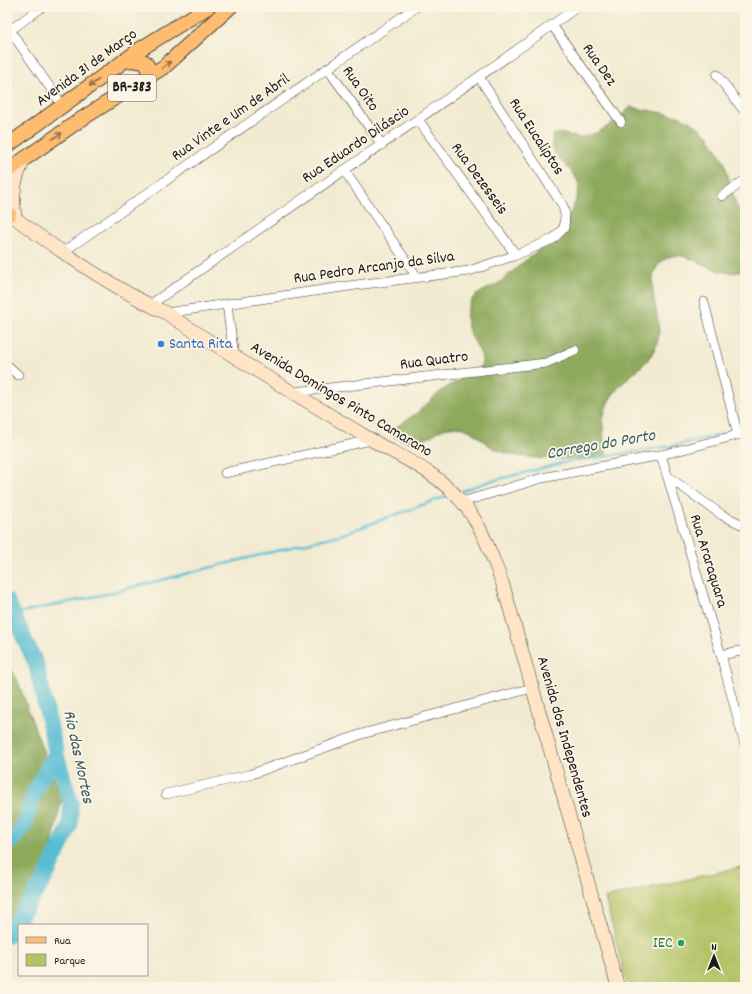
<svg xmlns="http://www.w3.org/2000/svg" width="752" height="994" viewBox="0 0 752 994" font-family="Dekko,sans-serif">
<rect width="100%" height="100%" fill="#fcf5e5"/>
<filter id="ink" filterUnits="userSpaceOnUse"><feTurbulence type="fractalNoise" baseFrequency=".025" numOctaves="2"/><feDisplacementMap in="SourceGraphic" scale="8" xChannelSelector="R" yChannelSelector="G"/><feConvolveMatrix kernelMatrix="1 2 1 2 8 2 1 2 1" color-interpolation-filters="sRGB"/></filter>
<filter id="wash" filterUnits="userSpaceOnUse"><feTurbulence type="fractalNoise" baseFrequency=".012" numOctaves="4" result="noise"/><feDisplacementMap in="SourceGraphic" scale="16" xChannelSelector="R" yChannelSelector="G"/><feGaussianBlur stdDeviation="0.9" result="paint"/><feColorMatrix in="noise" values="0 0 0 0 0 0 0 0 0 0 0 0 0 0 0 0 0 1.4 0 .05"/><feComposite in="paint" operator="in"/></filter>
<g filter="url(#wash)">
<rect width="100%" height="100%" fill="#f2ebd2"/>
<polygon fill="#b2c366" stroke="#677041" points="745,866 745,987 628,987 605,898"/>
<g fill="#8da95b" stroke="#54623c">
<path d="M 631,107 L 679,116 L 693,123 L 708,135 L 724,161 L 736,205 L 745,218 L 745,270 C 715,283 691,246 667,258 C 637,274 664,316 658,340 C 654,354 646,363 635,372 C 603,399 598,415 607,457 C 577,459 522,462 495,449 C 483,443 474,429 459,427 C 434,423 428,453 393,436 L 392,432 L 395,428 L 418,412 L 441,391 L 480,367 C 491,351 455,333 470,303 C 475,292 489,289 499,283 C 506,278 513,271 520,265 C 543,246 571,224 578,193 C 583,172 557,164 552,147 C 551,144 552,139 553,135 C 562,131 570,137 580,137 C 601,135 617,119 631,107 Z"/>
<polygon points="7,662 18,681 40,743 62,798 45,878 7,936"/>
</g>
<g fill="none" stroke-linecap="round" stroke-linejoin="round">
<g stroke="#56bdd3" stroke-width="2.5">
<polyline points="462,491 487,482 567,462 671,446 725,434"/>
<polyline points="14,614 106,594 343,534 447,496"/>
</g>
<g stroke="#56bdd3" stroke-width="16">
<polyline points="7,601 36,664 56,753 71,804 70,826 45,878 7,936"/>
<polyline points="7,846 23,828 35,791 56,753"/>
</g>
</g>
</g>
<g filter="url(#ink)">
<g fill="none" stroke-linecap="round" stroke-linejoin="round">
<g stroke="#3c3b37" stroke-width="10">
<g id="street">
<polyline points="552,25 621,122"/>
<polyline points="7,26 63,106"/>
<polyline points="10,30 42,7"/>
<polyline points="328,69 382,145"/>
<polyline points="717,75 745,112"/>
<polyline points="419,121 516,255"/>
<polyline points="344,170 417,277"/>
<polyline points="722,196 745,180"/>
<polyline points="63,252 416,7"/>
<polyline points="704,302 738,435"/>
<path d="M 150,305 C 292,205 436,109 577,7"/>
<polyline points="227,305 234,356"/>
<polyline points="166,313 356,285 469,271 516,255 553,239 564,228 565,215 563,206 479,77"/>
<polyline points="7,365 18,375"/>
<polyline points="295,392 546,363 575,350"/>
<polyline points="661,455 721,655 745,745"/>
<polyline points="225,473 371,440"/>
<polyline points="667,476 722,515 745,526"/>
<polyline points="462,502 542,478 661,455 745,433"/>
<polyline points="721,655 745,650"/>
<polyline points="166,794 249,775 362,734 532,688"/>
</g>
</g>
<g stroke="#3c3b37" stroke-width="14">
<g id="secondary">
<path d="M 7,212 C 56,249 111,287 166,313 C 233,357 301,398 370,439 C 405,460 433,469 462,502 C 482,525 492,556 503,585 L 618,987"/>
<path d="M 15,217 C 12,192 14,180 25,158"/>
</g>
</g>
<g stroke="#3c3b37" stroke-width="16">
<g id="primary">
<polyline points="124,61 132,60 145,62 149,69 147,79"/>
<polyline points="7,146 142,48 208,7"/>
<polyline points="7,171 80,120 165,66 230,7"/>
<polyline points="7,213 9,214"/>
</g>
</g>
<use href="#street" stroke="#fff" stroke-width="9"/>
<use href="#secondary" stroke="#ffe4c6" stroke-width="13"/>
<use href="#primary" stroke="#febc70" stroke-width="14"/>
</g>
<defs><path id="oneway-shaft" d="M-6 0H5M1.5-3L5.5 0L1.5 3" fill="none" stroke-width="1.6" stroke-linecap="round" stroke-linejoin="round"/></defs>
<g stroke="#8d6c46">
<use href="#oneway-shaft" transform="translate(166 65) rotate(-39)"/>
<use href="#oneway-shaft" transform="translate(94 83) rotate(143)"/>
<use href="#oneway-shaft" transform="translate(57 136) rotate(-34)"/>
</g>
</g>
<circle fill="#3f7fe0" stroke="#fcf5e5" stroke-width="1.5" cx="161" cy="344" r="4"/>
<circle fill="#2e9e5b" stroke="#fcf5e5" stroke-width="1.5" cx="681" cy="943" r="4"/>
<g text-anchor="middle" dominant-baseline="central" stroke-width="3.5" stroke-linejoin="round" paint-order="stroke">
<rect fill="#fcf5e5" stroke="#5f5d58" stroke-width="1" x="108" y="75" width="48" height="26" rx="3"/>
<g font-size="15" font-weight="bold" fill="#1c1c1c">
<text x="132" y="88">BR-383</text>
</g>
<g font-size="16" fill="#1c1c1c" stroke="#fcf5e5">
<text transform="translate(599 65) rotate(55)">Rua Dez</text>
<text transform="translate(87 68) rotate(-36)">Avenida 31 de Março</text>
<text transform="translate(360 89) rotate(55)">Rua Oito</text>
<text transform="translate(231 118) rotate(-35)">Rua Vinte e Um de Abril</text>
<text transform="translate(536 137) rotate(57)">Rua Eucaliptos</text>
<text transform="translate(356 145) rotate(-34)">Rua Eduardo Diláscio</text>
<text transform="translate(479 179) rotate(54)">Rua Dezesseis</text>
<text transform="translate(374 268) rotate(-8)">Rua Pedro Arcanjo da Silva</text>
<text transform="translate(434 361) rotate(-7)">Rua Quatro</text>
<text transform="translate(341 400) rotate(31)">Avenida Domingos Pinto Camarano</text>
<text transform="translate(708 561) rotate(73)">Rua Araraquara</text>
<text transform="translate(564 737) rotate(74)">Avenida dos Independentes</text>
</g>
<g font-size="16" fill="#366cbe" stroke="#fcf5e5" text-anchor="start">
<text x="169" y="344">Santa Rita</text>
</g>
<g font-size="16" fill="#27864d" stroke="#fcf5e5" text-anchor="end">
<text x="673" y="943">IEC</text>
</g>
<g font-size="17" font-style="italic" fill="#335c65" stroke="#fcf5e5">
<text transform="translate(601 446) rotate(-10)">Corrego do Porto</text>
<text transform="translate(77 757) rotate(78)">Rio das Mortes</text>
</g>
</g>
<rect width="752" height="994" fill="none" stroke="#fcf5e5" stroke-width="24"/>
<rect x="18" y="924" width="130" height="52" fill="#fcf5e5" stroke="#a29e95"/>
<rect x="26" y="937" width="20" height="6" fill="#febc70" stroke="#a29e95"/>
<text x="54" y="944" font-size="12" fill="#1c1c1c">Rua</text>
<rect x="26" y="954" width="20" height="12" fill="#b2c366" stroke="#a29e95"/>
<text x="54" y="964" font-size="12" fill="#1c1c1c">Parque</text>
<g transform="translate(714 956)" stroke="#fcf5e5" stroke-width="3" paint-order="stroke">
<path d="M0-3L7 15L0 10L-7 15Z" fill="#1c1c1c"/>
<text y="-6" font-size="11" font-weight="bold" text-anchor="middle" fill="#1c1c1c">N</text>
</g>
</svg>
